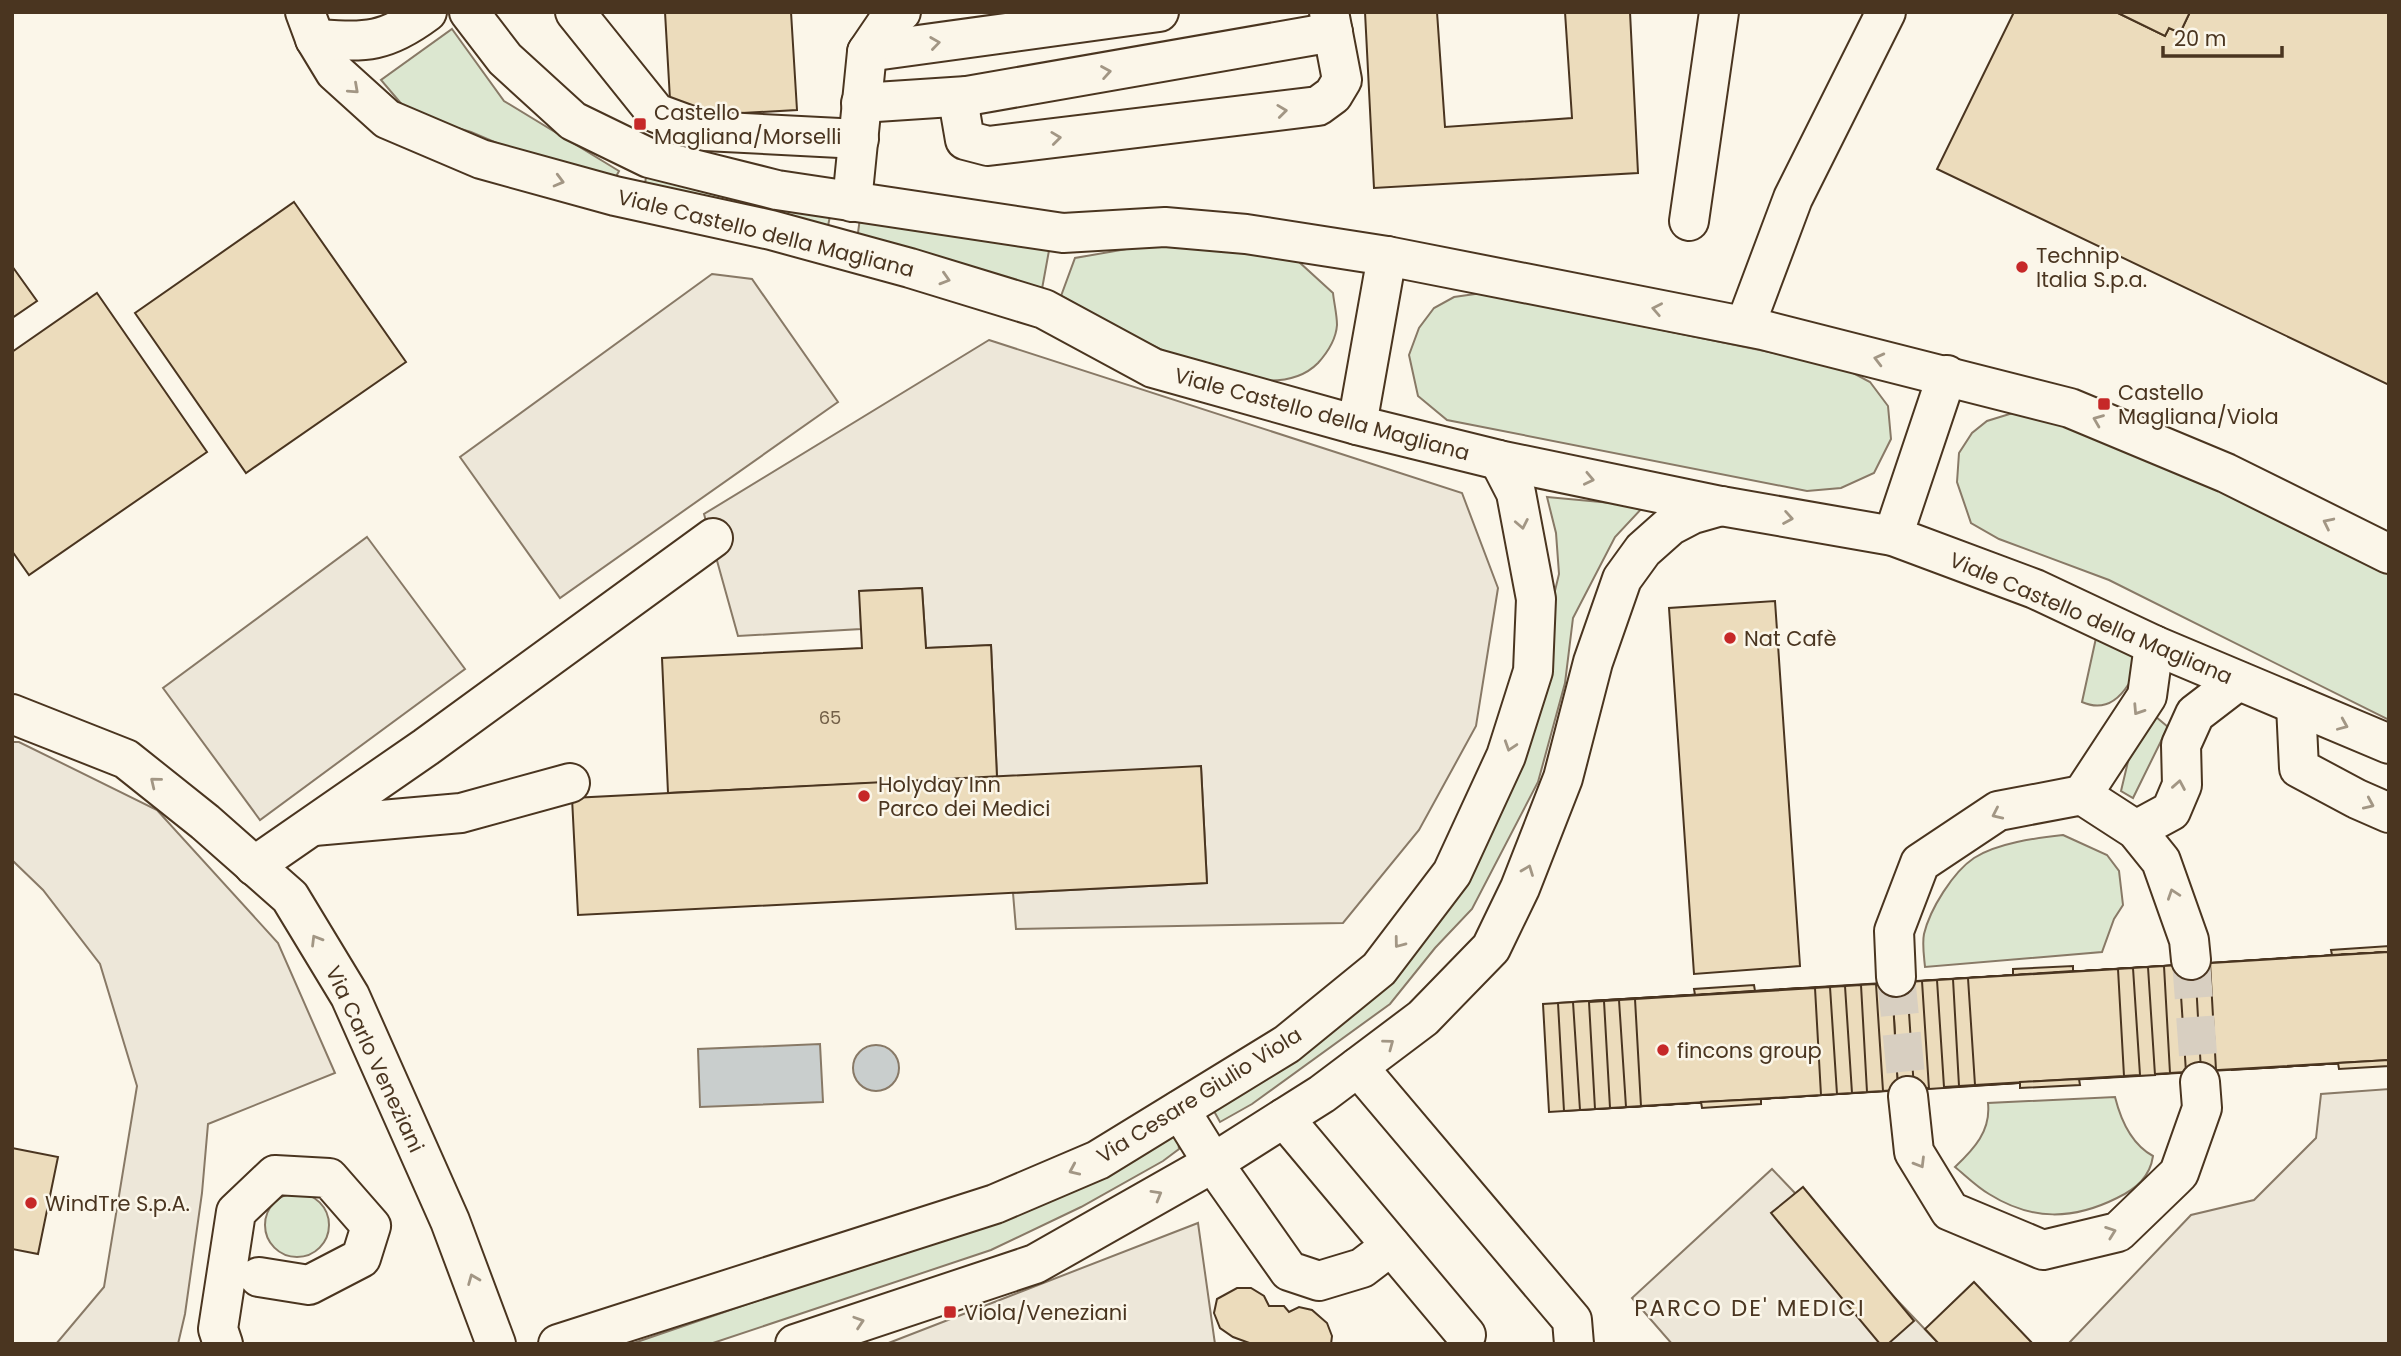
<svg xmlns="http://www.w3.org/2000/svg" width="2401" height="1356" viewBox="0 0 2401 1356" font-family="Poppins,sans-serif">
<rect width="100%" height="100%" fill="#fbf6e9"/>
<g fill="#dce7d0" stroke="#887966" stroke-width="2">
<polygon points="452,29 504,101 619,171 613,182 563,171 471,132 410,114 381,80"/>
<polygon points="646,177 831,211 827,231 643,197"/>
<polygon points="860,218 1050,245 1042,289 857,240"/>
<path d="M 1161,243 L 1252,252 L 1299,262 L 1333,293 C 1334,303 1337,315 1337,325 C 1336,340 1327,353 1318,363 C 1263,419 1116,326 1061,296 L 1075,258 Z"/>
<polygon points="1482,293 1842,367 1870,382 1888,406 1891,439 1874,473 1841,488 1807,491 1447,420 1418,396 1409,355 1419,328 1434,308 1454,297"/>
<polygon points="2016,412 2039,414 2163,460 2389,570 2389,720 2109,580 1999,539 1971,523 1957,482 1959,453 1972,433 1987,421"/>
<polygon points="1547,497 1644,506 1615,537 1573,618 1565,683 1538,782 1472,909 1435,948 1390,1004 1252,1104 1220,1122 1210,1104 1330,1019 1510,779 1559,574 1556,533"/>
<path d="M 2096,638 L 2132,654 L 2136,662 L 2135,691 L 2128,685 C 2117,702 2102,711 2082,702 Z"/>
<polygon points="2149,711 2168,727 2133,798 2121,791 2135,732"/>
<path d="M 2063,835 L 2107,855 L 2119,871 L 2123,905 L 2114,919 L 2102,952 L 1925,967 C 1924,956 1922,944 1924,934 C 1930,909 1953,872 1974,858 C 1997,843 2036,838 2063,835 Z"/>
<path d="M 2115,1097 C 2121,1121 2131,1144 2153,1156 C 2150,1177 2136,1189 2117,1198 C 2073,1220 2032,1221 1989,1194 C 1977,1187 1966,1176 1955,1167 C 1974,1149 1991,1131 1988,1103 Z"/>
<polygon points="1172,1132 1178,1140 1179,1149 1163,1161 1081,1207 991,1250 710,1344 631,1344 803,1285"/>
<circle cx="297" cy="1225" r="32"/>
</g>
<g fill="#ede7d9" stroke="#887966" stroke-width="2">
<polygon points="712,274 752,279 838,402 560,598 460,457"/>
<polygon points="989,340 1462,493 1498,588 1476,726 1419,830 1343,923 1016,929 1013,893 1207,883 1201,767 997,777 991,645 926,648 922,588 860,591 861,629 738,636 704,514"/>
<polygon points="367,537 465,669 260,820 163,688"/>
<polygon points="12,742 19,742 157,810 278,943 335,1073 208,1124 202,1193 185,1314 178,1344 56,1344 104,1287 137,1086 100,964 43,890 12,860"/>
<polygon points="2389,1089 2389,1344 2068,1344 2191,1215 2254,1200 2316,1138 2321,1094"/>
<polygon points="1772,1169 1939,1344 1672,1344 1632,1298"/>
<polygon points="1198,1223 1215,1344 886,1344"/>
</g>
<g fill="#c9cecd" stroke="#887966" stroke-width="2">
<polygon points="820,1044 823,1102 700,1107 698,1049"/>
<circle cx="876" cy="1068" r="23"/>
</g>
<g fill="#ecdcbc" stroke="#4a3520" stroke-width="2">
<polygon points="665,12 791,12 797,110 671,117"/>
<polygon points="1365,12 1437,12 1445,127 1572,118 1565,12 1630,12 1638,173 1374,188"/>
<polygon points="2014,12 2116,12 2165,36 2169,28 2180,33 2190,12 2389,12 2389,385 1937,169"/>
<polygon points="2116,12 2190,12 2180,33 2169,28 2165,36"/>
<polygon points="294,202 406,362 246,473 135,313"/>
<polygon points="12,266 37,301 12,318"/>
<polygon points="97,293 207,452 29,575 12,551 12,352"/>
<polygon points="922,588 926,648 991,645 997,777 668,793 662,658 862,648 859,591"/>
<polygon points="1775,601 1800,966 1694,974 1669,608"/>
<polygon points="1201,766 1207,883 578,915 572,798"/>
<polygon points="2389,946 2389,952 2332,955 2331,950"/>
<polygon points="2389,952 2389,1060 1549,1112 1543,1004"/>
<polygon points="2389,952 2389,1060 2293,1066 2287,958"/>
<polygon points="2389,952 2389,1060 2278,1067 2271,959"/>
<polygon points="2389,952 2389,1060 2263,1068 2256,960"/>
<polygon points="2389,952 2389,1060 2247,1069 2241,961"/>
<polygon points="2389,952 2389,1060 2232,1070 2225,962"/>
<polygon points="2389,952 2389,1060 2216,1070 2210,963"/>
<polygon points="2389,952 2389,1060 2201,1071 2195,964"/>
<polygon points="2210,963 2216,1070 1883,1091 1876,984"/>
<polygon points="2195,964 2201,1071 1898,1090 1892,983"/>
<polygon points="2179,965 2186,1072 1914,1089 1907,982"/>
<polygon points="2073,966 2073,971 2013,975 2013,969"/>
<polygon points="2164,966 2170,1073 1929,1089 1922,981"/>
<polygon points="2148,967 2155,1075 1944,1087 1937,980"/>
<polygon points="2133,968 2140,1075 1959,1086 1953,979"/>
<polygon points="2118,969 2124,1076 1975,1085 1968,978"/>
<polygon points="1892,983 1898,1090 1564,1111 1558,1003"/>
<polygon points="1876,984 1883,1091 1580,1110 1573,1002"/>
<polygon points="1754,985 1755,991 1695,995 1694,989"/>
<polygon points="1861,985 1867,1092 1595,1109 1589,1002"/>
<polygon points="1845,986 1852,1093 1610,1108 1604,1001"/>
<polygon points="1830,987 1837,1094 1626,1107 1619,1000"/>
<polygon points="1799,988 1806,1096 1656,1105 1650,998"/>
<polygon points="1815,988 1821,1095 1641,1106 1635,999"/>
<polygon points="2389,1060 2389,1066 2339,1069 2338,1063"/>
<polygon points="2079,1079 2080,1085 2020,1088 2020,1082"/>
<polygon points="1761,1099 1761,1104 1702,1108 1701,1102"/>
<polygon points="12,1148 58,1157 38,1254 12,1249"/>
<polygon points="1803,1187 1914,1321 1888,1344 1880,1344 1771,1213"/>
<polygon points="1974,1282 2033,1344 1939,1344 1925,1329"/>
<polygon points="1237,1288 1251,1288 1264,1296 1269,1306 1284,1306 1289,1312 1299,1307 1312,1310 1327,1323 1332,1336 1331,1344 1252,1344 1233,1337 1220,1328 1214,1313 1217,1299"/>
</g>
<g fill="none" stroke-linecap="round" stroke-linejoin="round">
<g stroke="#d8cfc1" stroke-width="38" stroke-dasharray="38 19" stroke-linecap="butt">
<polyline points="2191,960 2200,1082"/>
<polyline points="1896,977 1908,1096"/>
</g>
<g stroke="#4a3520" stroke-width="42">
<g id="minor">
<polyline points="305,12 315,39 335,72 387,119 481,159 615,196 771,230 910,268 1044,309 1153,368 1357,425 1499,460 1721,506 1893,536 2035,589 2154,645 2389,744"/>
<polyline points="469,12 505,59 573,121 649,158 777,190 1063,233 1165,227 1246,234 1387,256 1763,330 2070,408 2226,473 2389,554"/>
<polyline points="575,12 656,113 705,131 859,139"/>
<path d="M 315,39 C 366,42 384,44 427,12"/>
<polyline points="867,52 1159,12"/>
<polyline points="967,96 960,111 965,140 988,146 1318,106 1333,95 1342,80 1329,12"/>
<polyline points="861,103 967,96 1333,32"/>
<polyline points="852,202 867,52 886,24 901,12"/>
<polyline points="1689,221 1719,12"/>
<polyline points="1745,326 1793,198 1886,12"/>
<polyline points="1357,425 1387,256"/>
<polyline points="1893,536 1947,375"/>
<polyline points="2296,705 2299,768 2357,799 2389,813"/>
<polyline points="12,714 126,759 205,822 290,897 350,996 450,1221 496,1344"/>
<polyline points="2082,795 2147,696 2154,645"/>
<polyline points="314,826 461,813 570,783"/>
<polyline points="2136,830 2171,811 2182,785 2181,745 2195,714 2238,681"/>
<polyline points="254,866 426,747 713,538"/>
<polyline points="1896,977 1894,931 1920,863 1998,811 2082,795 2136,830 2161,861 2189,940 2191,960"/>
<polyline points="1358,1067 1572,1320 1574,1344"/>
<polyline points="1908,1096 1914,1152 1950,1211 2043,1250 2118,1232 2174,1178 2179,1173 2202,1108 2200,1082"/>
<polyline points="1180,1110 1213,1163 1289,1271 1319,1281 1362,1268 1391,1246"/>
<polyline points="1284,1118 1466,1335"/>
<polyline points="223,1344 218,1329 236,1212 275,1175 329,1178 371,1226 361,1258 309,1285 259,1277"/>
<polyline points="558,1344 995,1204 1098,1160 1287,1044 1379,969 1452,873 1506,756 1533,671 1536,599 1516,493 1499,460"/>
<polyline points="795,1344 1035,1264 1213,1163 1284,1118 1322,1094 1423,1018 1491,948 1520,888 1563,778 1593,662 1622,579 1643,550 1670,526 1693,514 1721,506"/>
</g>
</g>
<use href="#minor" stroke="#fbf6e9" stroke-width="38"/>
</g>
<defs><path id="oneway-chevron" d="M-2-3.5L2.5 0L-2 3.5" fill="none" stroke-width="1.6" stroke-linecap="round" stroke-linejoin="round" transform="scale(1.75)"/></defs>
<g stroke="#a29684">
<use href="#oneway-chevron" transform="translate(935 43) rotate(-8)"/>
<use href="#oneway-chevron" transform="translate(1106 72) rotate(-10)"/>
<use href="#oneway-chevron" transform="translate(354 89) rotate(42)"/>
<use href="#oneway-chevron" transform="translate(1282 111) rotate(-7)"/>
<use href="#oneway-chevron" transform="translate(1056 138) rotate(-7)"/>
<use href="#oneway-chevron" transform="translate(559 181) rotate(15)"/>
<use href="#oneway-chevron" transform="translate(945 279) rotate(17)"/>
<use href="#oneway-chevron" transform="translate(1657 309) rotate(-169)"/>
<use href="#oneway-chevron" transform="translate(1879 359) rotate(-166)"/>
<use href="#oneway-chevron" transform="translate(2098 420) rotate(-158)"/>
<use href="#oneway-chevron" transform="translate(1589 479) rotate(12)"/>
<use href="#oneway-chevron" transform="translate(1788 518) rotate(10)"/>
<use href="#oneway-chevron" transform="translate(2328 523) rotate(-154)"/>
<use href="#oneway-chevron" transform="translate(1522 524) rotate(79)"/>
<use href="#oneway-chevron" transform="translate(2138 710) rotate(123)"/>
<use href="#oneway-chevron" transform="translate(2343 725) rotate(23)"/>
<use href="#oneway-chevron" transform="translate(1510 746) rotate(108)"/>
<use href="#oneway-chevron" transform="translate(155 782) rotate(-141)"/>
<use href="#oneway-chevron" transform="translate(2179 785) rotate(-80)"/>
<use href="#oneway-chevron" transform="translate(2369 804) rotate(24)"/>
<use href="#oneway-chevron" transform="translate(1997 814) rotate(155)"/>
<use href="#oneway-chevron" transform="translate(1528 870) rotate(-69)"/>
<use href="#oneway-chevron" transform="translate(2173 894) rotate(-109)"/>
<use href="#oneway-chevron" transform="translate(316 940) rotate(-121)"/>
<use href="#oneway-chevron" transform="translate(1399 943) rotate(127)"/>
<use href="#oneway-chevron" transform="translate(1389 1044) rotate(-37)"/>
<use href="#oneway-chevron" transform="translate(1920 1163) rotate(59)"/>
<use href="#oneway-chevron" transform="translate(1074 1170) rotate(156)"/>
<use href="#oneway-chevron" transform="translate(1157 1195) rotate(-30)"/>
<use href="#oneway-chevron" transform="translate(2111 1232) rotate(-20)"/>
<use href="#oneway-chevron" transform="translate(473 1279) rotate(-112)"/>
<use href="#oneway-chevron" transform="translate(859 1322) rotate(-18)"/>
</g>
<g fill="#c62828" stroke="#fbf6e9" stroke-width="2.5">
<rect x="633" y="117" width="14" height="14" rx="3.5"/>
<circle cx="2022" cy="267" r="7"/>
<rect x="2097" y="397" width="14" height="14" rx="3.5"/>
<circle cx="1730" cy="638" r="7"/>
<circle cx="864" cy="796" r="7"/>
<circle cx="1663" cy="1050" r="7"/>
<circle cx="31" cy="1203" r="7"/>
<rect x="943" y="1305" width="14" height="14" rx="3.5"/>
</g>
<g text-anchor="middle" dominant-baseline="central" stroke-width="5" stroke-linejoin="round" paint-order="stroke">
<g font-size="18" fill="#725f47">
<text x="830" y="717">65</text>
</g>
<g font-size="21" fill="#4a3520" stroke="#fbf6e9" text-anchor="start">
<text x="654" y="112">Castello<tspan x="654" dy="24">Magliana/Morselli</tspan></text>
<text x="2036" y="255">Technip<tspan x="2036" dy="24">Italia S.p.a.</tspan></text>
<text x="2118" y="392">Castello<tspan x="2118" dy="24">Magliana/Viola</tspan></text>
<text x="1744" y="638">Nat Cafè</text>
<text x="878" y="784">Holyday Inn<tspan x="878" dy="24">Parco dei Medici</tspan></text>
<text x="1677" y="1050">fincons group</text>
<text x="45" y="1203">WindTre S.p.A.</text>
<text x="964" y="1312">Viola/Veneziani</text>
</g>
<g font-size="21" fill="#4a3520" stroke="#fbf6e9">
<text transform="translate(766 233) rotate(14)">Viale Castello della Magliana</text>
<text transform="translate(1322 414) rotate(15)">Viale Castello della Magliana</text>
<text transform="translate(2091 618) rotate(23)">Viale Castello della Magliana</text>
<text transform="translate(375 1059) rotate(65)">Via Carlo Veneziani</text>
<text transform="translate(1199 1095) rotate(-32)">Via Cesare Giulio Viola</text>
</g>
<g font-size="23" letter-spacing="2" fill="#4a3520" stroke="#fbf6e9">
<text x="1750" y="1308">PARCO DE' MEDICI</text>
</g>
</g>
<rect width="2401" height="1356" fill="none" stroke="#4a3520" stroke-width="28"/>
<path d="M2163 46v10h119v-10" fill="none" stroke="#4a3520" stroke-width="3.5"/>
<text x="2174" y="46" font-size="21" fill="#4a3520" stroke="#fbf6e9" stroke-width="5" paint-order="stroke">20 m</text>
</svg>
